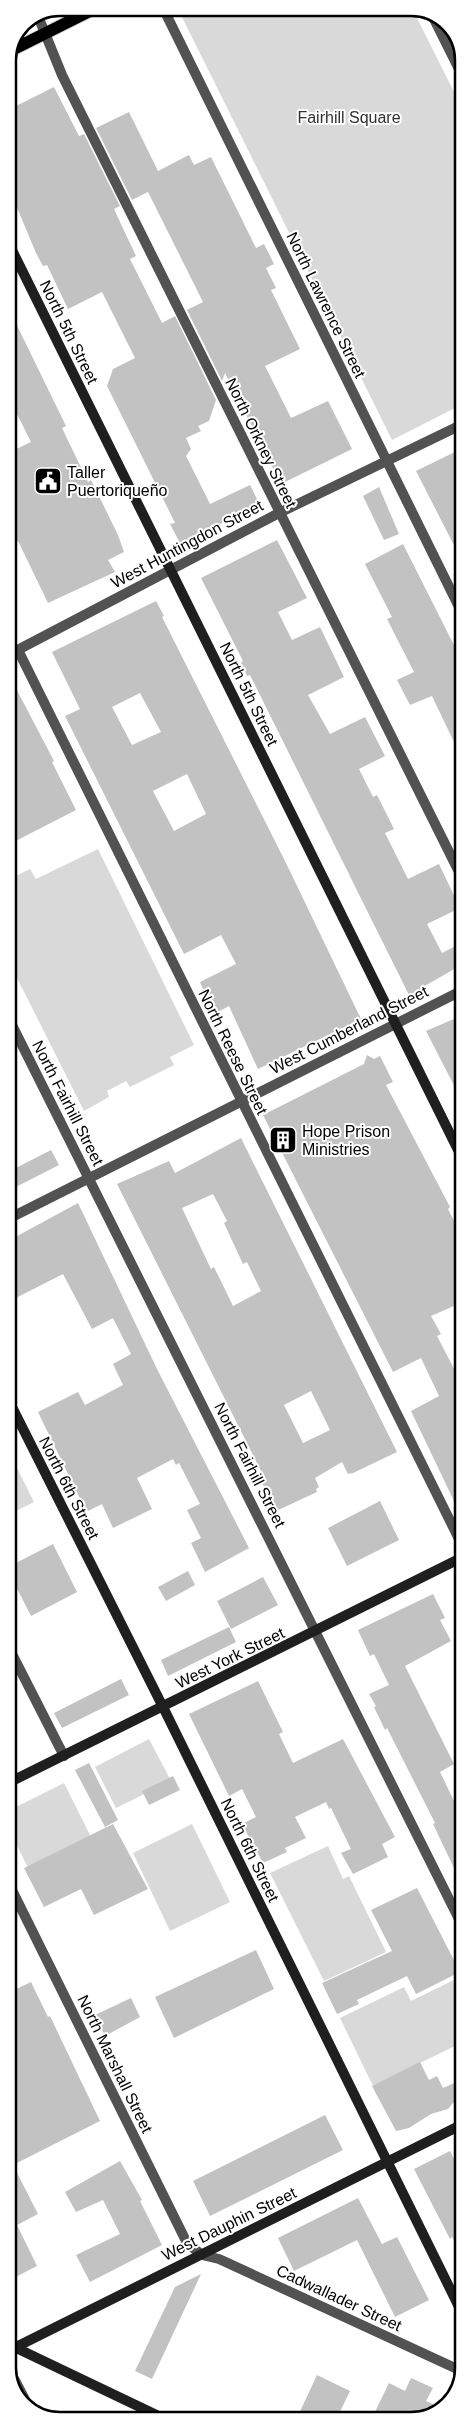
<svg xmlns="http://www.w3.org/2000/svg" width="471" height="2428" viewBox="0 0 471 2428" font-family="Arial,sans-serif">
<rect width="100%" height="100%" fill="#fff"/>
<g fill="#d9d9d9">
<polygon points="181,8 412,8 463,110 463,404 392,440 178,9"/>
<polygon points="98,849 194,1045 170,1057 174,1065 130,1087 126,1081 107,1091 109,1097 84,1111 8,960 8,880 30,869 36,879"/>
<polygon points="8,1450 34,1502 8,1515"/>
<polygon points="149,1739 171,1781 116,1808 95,1767"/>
<polygon points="64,1783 91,1837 28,1868 8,1827 8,1811"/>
<polygon points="192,1824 230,1902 170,1931 133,1853"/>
<polygon points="328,1846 343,1879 349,1876 386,1952 324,1981 270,1873"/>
<polygon points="460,1977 463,1985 463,2042 373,2086 340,2018 404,1987 411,2001"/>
</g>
<g fill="#c2c2c2" fill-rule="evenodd">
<polygon points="54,87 79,136 84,134 120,206 114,209 136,256 130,259 162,323 175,316 216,400 209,421 198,426 201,431 186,438 191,449 186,456 210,504 250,485 259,503 181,545 170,524 175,523 107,386 113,369 135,358 102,292 68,309 47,265 43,266 36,253 8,186 8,110"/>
<polygon points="129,112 158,171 189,155 194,165 211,157 256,248 264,244 274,264 266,268 276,288 271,290 300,349 265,366 291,418 328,401 352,449 281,484 225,373 222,381 187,310 203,302 148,192 132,200 96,128"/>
<polygon points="8,307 66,426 62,428 88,482 91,480 118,535 124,552 108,560 115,572 48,603 18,541 8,546 8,453 31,442 12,404 8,406"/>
<polygon points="463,448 463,563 416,471"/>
<polygon points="379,487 399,534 384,540 363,496"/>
<polygon points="277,540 307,598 278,612 292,640 320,627 344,677 308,695 330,734 365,717 385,756 359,769 373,797 377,795 394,829 385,833 408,879 439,864 460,908 427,924 442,953 463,942 463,964 409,995 250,675 247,676 241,662 243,661 201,578"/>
<polygon points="403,544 463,663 463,761 432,696 410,705 397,680 414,672 387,619 392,617 365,564"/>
<path d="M 156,601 L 164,616 L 162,617 L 286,863 L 361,1019 L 258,1069 L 229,1006 L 214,1014 L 200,982 L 236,964 L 221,935 L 184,954 L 65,716 L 80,709 L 52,652 ZM 140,693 L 161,732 L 132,745 L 112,707 ZM 187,774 L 206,814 L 174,831 L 153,791 Z"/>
<polygon points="8,673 54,761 52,762 76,810 8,845"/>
<polygon points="463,1015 463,1103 426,1031"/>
<polygon points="367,1055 374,1059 380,1056 393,1082 386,1085 450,1207 448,1209 463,1239 463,1302 431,1316 441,1334 437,1336 463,1386 463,1520 411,1411 439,1396 421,1358 393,1372 263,1115 364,1064"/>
<path d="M 241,1138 L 397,1452 L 353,1473 L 348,1474 L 342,1462 L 315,1478 L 319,1487 L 316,1489 L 317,1492 L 276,1511 L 259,1477 L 263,1475 L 117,1184 L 169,1161 L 175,1173 ZM 213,1194 L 227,1221 L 224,1223 L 243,1264 L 247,1262 L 261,1291 L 233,1306 L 214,1267 L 211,1269 L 182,1208 ZM 311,1391 L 330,1430 L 303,1443 L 284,1405 Z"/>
<polygon points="51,1150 59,1165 8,1191 8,1172"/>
<polygon points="78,1203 157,1369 249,1548 205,1572 191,1543 201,1538 187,1510 200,1504 179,1463 176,1465 173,1459 137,1478 152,1509 113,1528 102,1504 88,1511 85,1509 38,1412 78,1392 85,1405 123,1385 113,1364 131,1354 113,1318 92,1329 63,1274 8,1302 8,1241"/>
<polygon points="380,1501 399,1540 347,1566 328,1528"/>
<polygon points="53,1544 77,1592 31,1616 8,1571 8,1567"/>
<polygon points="188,1571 195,1585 166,1601 158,1587"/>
<polygon points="263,1577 278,1605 231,1629 217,1601"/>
<polygon points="433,1594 445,1618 440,1620 451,1641 405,1666 454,1764 440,1772 454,1801 463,1796 463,1887 433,1824 435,1823 387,1728 385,1730 374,1707 376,1706 369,1694 389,1685 374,1654 370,1656 358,1630"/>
<polygon points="229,1627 236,1642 168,1676 161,1660"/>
<polygon points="121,1679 129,1695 62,1728 54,1713"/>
<polygon points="258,1681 283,1732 279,1734 293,1763 343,1739 395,1837 382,1844 388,1857 353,1874 341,1853 351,1849 331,1808 329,1809 326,1802 295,1817 306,1838 285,1848 287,1852 263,1863 242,1824 256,1817 242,1789 229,1796 189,1714"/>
<polygon points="89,1763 118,1820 105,1827 75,1770"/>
<polygon points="173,1776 180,1790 149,1805 142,1791"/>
<polygon points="113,1824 148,1889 94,1915 81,1889 44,1907 24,1868"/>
<polygon points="417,1888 460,1972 416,1994 407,1976 357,2000 359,2004 337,2014 322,1983 392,1951 371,1910"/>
<polygon points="256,1950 274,1989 174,2038 155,1997"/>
<polygon points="31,1982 48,2017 50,2016 100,2121 13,2165 38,2214 17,2225 37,2266 8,2281 8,1993"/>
<polygon points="131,1998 140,2017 105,2036 95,2015"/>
<polygon points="420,2062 429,2080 437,2076 443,2088 463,2079 463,2097 453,2103 448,2109 431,2114 409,2128 396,2131 372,2086"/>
<polygon points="325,2115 343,2150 210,2216 193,2181"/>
<polygon points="450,2151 463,2177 463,2260 452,2237 450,2239 414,2169"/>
<polygon points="120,2161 142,2200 140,2201 162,2245 90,2282 76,2255 120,2234 103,2200 76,2212 65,2192"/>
<polygon points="358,2198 382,2244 397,2237 429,2300 395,2317 357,2240 294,2271 278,2238"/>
<polygon points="201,2274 152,2379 135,2371 175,2287"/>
<polygon points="317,2375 350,2391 336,2420 296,2420"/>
<polygon points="411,2378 433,2388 426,2401 441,2408 418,2420 371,2420 389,2383 405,2391"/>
</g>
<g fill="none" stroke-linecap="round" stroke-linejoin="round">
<g stroke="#dbdbdb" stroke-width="14">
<polyline id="primary" points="12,50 96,8"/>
</g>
<g stroke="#525252" stroke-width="10">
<polyline points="163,8 463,615"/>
<polyline points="432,15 463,77"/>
<polyline points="38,16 62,75 463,880"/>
<polyline points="18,650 463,1547"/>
<polyline points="8,655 279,513 463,424"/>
<polyline points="8,1017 463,1927"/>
<polyline points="8,1219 463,990"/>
<polyline points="8,1646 64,1756"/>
<polyline points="8,1882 187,2243 202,2255 219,2259 455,2368 463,2367"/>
<polyline points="8,2367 30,2409"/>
</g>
<g stroke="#1f1f1f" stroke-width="10">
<polyline points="8,242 463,1160"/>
<polyline points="8,1399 163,1707 463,2315"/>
<polyline points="8,1783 463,1557"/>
<polyline points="10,2345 167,2420"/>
<polyline points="8,2351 463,2124"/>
</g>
<use href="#primary" stroke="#000" stroke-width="12"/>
</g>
<defs>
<g id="civic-square" transform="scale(1.4375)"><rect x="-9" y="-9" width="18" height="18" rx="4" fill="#000" stroke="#fff"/><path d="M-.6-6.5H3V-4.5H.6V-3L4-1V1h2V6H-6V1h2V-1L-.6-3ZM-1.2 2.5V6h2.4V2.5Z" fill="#fff"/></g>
<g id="building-square" transform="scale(1.4375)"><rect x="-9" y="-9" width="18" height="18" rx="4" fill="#000" stroke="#fff"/><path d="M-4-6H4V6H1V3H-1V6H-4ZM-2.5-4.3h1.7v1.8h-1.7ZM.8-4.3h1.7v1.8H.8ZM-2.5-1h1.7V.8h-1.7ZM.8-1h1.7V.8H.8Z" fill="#fff"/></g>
</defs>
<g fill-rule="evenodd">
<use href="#civic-square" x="48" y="481"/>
<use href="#building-square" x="283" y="1140"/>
</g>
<g text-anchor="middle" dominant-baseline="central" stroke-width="4" stroke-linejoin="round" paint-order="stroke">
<g font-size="16" fill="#303030" stroke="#fff">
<text x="349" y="117">Fairhill Square</text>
</g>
<g font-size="16" fill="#000" stroke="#fff">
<text transform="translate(326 305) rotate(64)">North Lawrence Street</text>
<text transform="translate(69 332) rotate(64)">North 5th Street</text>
<text transform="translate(261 443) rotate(64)">North Orkney Street</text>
<text transform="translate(187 544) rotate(-28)">West Huntingdon Street</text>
<text transform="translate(249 694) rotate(64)">North 5th Street</text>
<text transform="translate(349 1030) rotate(-27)">West Cumberland Street</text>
<text transform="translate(233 1052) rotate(64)">North Reese Street</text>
<text transform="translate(68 1103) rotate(63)">North Fairhill Street</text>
<text transform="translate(250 1465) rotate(63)">North Fairhill Street</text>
<text transform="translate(69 1488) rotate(63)">North 6th Street</text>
<text transform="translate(230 1658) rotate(-26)">West York Street</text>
<text transform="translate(250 1850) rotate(64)">North 6th Street</text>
<text transform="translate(115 2064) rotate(64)">North Marshall Street</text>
<text transform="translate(229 2224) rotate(-26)">West Dauphin Street</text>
<text transform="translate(339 2298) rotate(25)">Cadwallader Street</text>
</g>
<g font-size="16" fill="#000" stroke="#fff" text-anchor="start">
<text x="67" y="472">Taller<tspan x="67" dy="18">Puertoriqueño</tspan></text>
<text x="302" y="1131">Hope Prison<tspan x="302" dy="18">Ministries</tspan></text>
</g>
</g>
<path d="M0 0H471V2428H0ZM60 16H411A44 44 0 0 1 455 60V2368A44 44 0 0 1 411 2412H60A44 44 0 0 1 16 2368V60A44 44 0 0 1 60 16Z" fill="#fff" fill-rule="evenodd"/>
<path fill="none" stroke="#000" stroke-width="2.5" d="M60 16H411A44 44 0 0 1 455 60V2368A44 44 0 0 1 411 2412H60A44 44 0 0 1 16 2368V60A44 44 0 0 1 60 16Z"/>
</svg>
